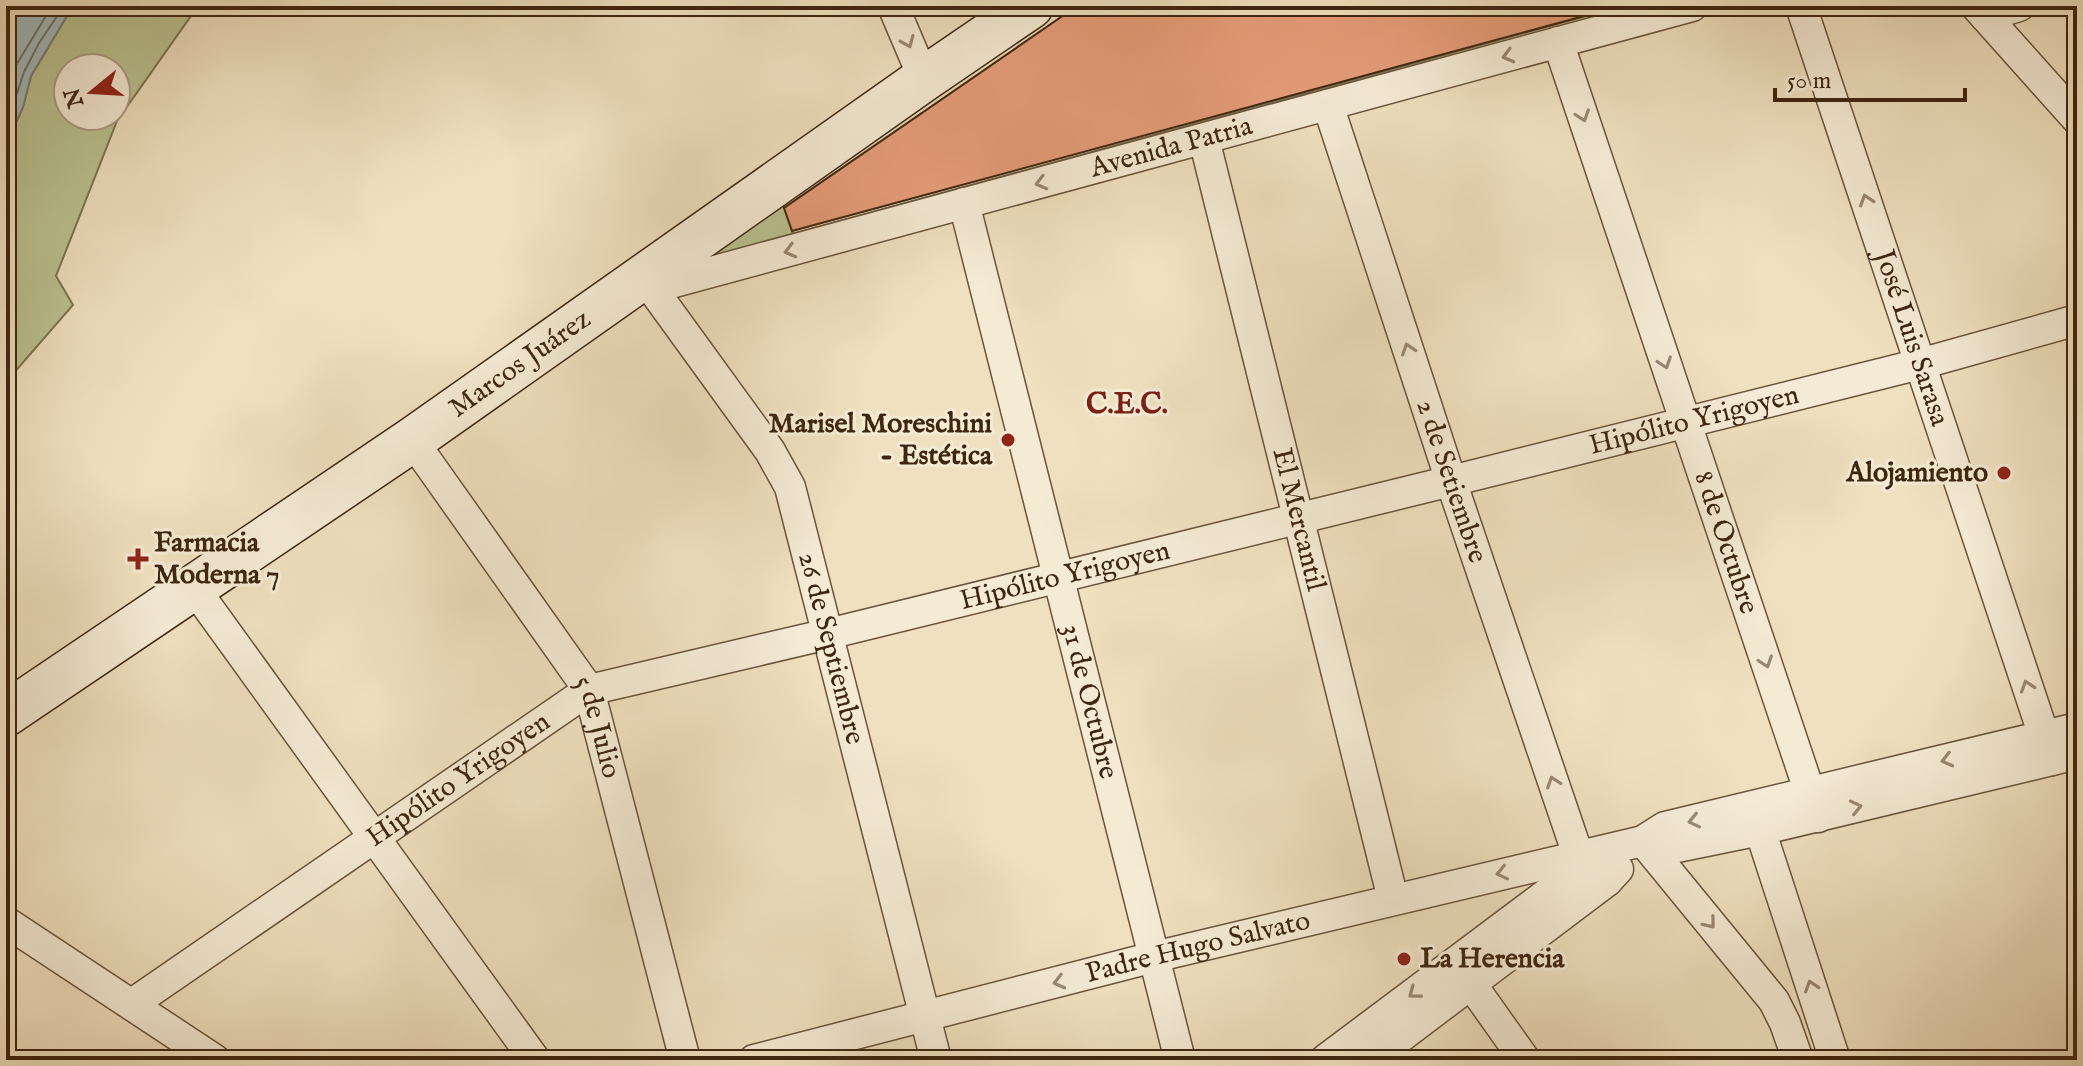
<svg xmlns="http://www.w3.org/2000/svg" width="2083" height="1066" viewBox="0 0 2083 1066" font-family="'IM FELL English',serif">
<rect width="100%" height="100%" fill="#efe0bf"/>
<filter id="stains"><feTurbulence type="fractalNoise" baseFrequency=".0025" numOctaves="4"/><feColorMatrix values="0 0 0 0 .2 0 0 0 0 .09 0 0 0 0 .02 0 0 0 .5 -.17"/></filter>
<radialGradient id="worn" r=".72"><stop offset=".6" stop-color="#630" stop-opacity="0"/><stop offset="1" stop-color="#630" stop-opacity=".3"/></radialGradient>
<g fill="#bac291" stroke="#7c7450" stroke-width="2" fill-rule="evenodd">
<path d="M 73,6 L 198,6 L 117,121 L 56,276 L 73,305 L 6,382 L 6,177 L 10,136 L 23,107 L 31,76 ZM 68,68 L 116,68 L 116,116 L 68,116 Z"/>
<polygon points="1622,6 1644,6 703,262 779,200 784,207 793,234"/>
</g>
<polygon fill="#a0babe" stroke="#797f78" stroke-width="2" points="6,6 73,6 31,76 23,107 10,136 6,177"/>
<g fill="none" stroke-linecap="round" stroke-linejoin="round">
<g stroke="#6f7066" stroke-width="2">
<polyline points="6,99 15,67 52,6"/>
<polyline points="6,126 24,72 39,43 64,6"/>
</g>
</g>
<polygon fill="#e49c78" stroke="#3e260f" stroke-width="2" points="1077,6 1598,6 1599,12 792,231 784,208"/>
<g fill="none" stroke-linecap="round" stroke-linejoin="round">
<g stroke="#6a543b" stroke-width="33">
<g id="minor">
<polyline points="893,6 924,79"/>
<path id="s1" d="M 1801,6 L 2052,760"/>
<polyline points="1976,6 2077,119"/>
<polyline points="1985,16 2019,6"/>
<path id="s2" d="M 1558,42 L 1818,817"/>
<path id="s3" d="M 1328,105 L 1451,481 L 1578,855 L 1607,881"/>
<path id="s4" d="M 1204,139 L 1393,899"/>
<path id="s5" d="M 964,203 L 1180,1060"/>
<path id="s6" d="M 643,276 L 770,451 L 790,487 L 936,1060"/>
<path id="s7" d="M 652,288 L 1692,6"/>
<path id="s8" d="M 412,440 L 589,690 L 685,1060"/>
<polyline points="194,588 535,1060"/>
<polyline points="1754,811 1835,1060"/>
<polyline points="1643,841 1672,848 1760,830 2077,754"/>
<polyline points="1643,841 1774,1001 1785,1023 1798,1060"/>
<polyline points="6,922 215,1060"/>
<polyline points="1471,984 1525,1060"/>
<path id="s9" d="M 132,1004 L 589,690 L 828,634 L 1451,481 L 1920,364 L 2077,320"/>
<path id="s10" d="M 754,1060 L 1154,957 L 1643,841 L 1665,827 L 2077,728"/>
<polyline points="1325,1060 1572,875 1578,855"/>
<polyline points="1370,1060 1607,881 1618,869"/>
</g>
</g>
<g stroke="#3e260f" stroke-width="47">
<g id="secondary">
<path id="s11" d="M 6,714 L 412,440 L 924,79 L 1031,6"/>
</g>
</g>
<use href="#minor" stroke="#f5ebd5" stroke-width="30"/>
<use href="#secondary" stroke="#f5ebd5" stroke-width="44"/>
</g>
<defs><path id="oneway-chevron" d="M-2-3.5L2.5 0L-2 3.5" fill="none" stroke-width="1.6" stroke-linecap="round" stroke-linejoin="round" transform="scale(2)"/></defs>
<g stroke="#9a8872">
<use href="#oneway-chevron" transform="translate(908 42) rotate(67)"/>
<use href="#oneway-chevron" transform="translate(1508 56) rotate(165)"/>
<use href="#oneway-chevron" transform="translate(1583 116) rotate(71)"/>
<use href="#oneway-chevron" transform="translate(1041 183) rotate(165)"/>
<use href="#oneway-chevron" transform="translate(1866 200) rotate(-108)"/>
<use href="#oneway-chevron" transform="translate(790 251) rotate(165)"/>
<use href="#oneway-chevron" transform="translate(1408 349) rotate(-108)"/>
<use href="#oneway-chevron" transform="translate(1665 363) rotate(71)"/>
<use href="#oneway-chevron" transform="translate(1766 662) rotate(71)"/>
<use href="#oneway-chevron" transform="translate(2027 686) rotate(-108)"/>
<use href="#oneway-chevron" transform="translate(1947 760) rotate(166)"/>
<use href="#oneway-chevron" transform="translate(1553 782) rotate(-109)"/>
<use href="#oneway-chevron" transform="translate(1856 807) rotate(-13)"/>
<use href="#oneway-chevron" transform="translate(1694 821) rotate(167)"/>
<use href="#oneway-chevron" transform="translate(1502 873) rotate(167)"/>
<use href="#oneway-chevron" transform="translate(1710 923) rotate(51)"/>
<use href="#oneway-chevron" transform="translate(1059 982) rotate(166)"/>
<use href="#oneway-chevron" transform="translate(1811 986) rotate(-108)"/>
<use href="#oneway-chevron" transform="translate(1414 993) rotate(143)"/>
</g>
<g fill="#8f2418" stroke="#f5ebd5" stroke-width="3">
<circle cx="1008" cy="440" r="8"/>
<circle cx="2004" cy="473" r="8"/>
<path d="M134 547h8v8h8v8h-8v8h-8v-8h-8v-8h8z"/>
<circle cx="1404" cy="959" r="8"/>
</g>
<g text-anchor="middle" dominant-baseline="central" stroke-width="6" stroke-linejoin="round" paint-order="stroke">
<g font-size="28" fill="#3e260f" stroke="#f5ebd5">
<text stroke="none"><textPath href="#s7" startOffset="538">Avenida Patria</textPath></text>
<text stroke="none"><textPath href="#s1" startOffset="350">José Luis Sarasa</textPath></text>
<text stroke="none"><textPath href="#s11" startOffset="622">Marcos Juárez</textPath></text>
<text stroke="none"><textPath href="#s9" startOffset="1692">Hipólito Yrigoyen</textPath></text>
<text stroke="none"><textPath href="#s3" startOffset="396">2 de Setiembre</textPath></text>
<text stroke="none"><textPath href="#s4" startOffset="392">El Mercantil</textPath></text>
<text stroke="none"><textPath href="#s2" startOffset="528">8 de Octubre</textPath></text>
<text stroke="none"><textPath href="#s9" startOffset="1044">Hipólito Yrigoyen</textPath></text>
<text stroke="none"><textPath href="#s6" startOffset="424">26 de Septiembre</textPath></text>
<text stroke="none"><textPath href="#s5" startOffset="514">31 de Octubre</textPath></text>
<text stroke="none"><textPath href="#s8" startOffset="344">5 de Julio</textPath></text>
<text stroke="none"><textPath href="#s9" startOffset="396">Hipólito Yrigoyen</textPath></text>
<text stroke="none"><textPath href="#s10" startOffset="458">Padre Hugo Salvato</textPath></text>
</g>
<g font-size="28" font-weight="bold" fill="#3e260f" stroke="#f5ebd5" text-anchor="end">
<text x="992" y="424">Marisel Moreschini<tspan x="992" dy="32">- Estética</tspan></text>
<text x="1988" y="473">Alojamiento</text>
<text x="154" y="543" text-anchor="start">Farmacia<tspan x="154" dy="32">Moderna 7</tspan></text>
<text x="1420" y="959" text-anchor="start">La Herencia</text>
</g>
<g font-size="30" font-weight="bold" fill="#7a1f14" stroke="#f5ebd5">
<text x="1127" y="405">C.E.C.</text>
</g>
</g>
<rect width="2083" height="1066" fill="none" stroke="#efe0bf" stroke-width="32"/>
<rect x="8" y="8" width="2067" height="1050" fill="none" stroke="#3e260f" stroke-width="4"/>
<rect x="16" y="16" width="2051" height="1034" fill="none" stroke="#3e260f" stroke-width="2"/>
<g transform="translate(92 92) rotate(252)"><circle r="38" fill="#f5ebd5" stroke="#ac9c86" stroke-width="2"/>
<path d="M0-6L14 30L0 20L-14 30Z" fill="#8f2418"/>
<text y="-12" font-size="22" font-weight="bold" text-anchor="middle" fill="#3e260f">N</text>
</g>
<path d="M1775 88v12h190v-12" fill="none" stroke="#3e260f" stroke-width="4"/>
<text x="1787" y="88" font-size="24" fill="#3e260f" stroke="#f5ebd5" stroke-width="6" paint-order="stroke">50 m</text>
<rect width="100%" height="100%" filter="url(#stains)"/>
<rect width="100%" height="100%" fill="url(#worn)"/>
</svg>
